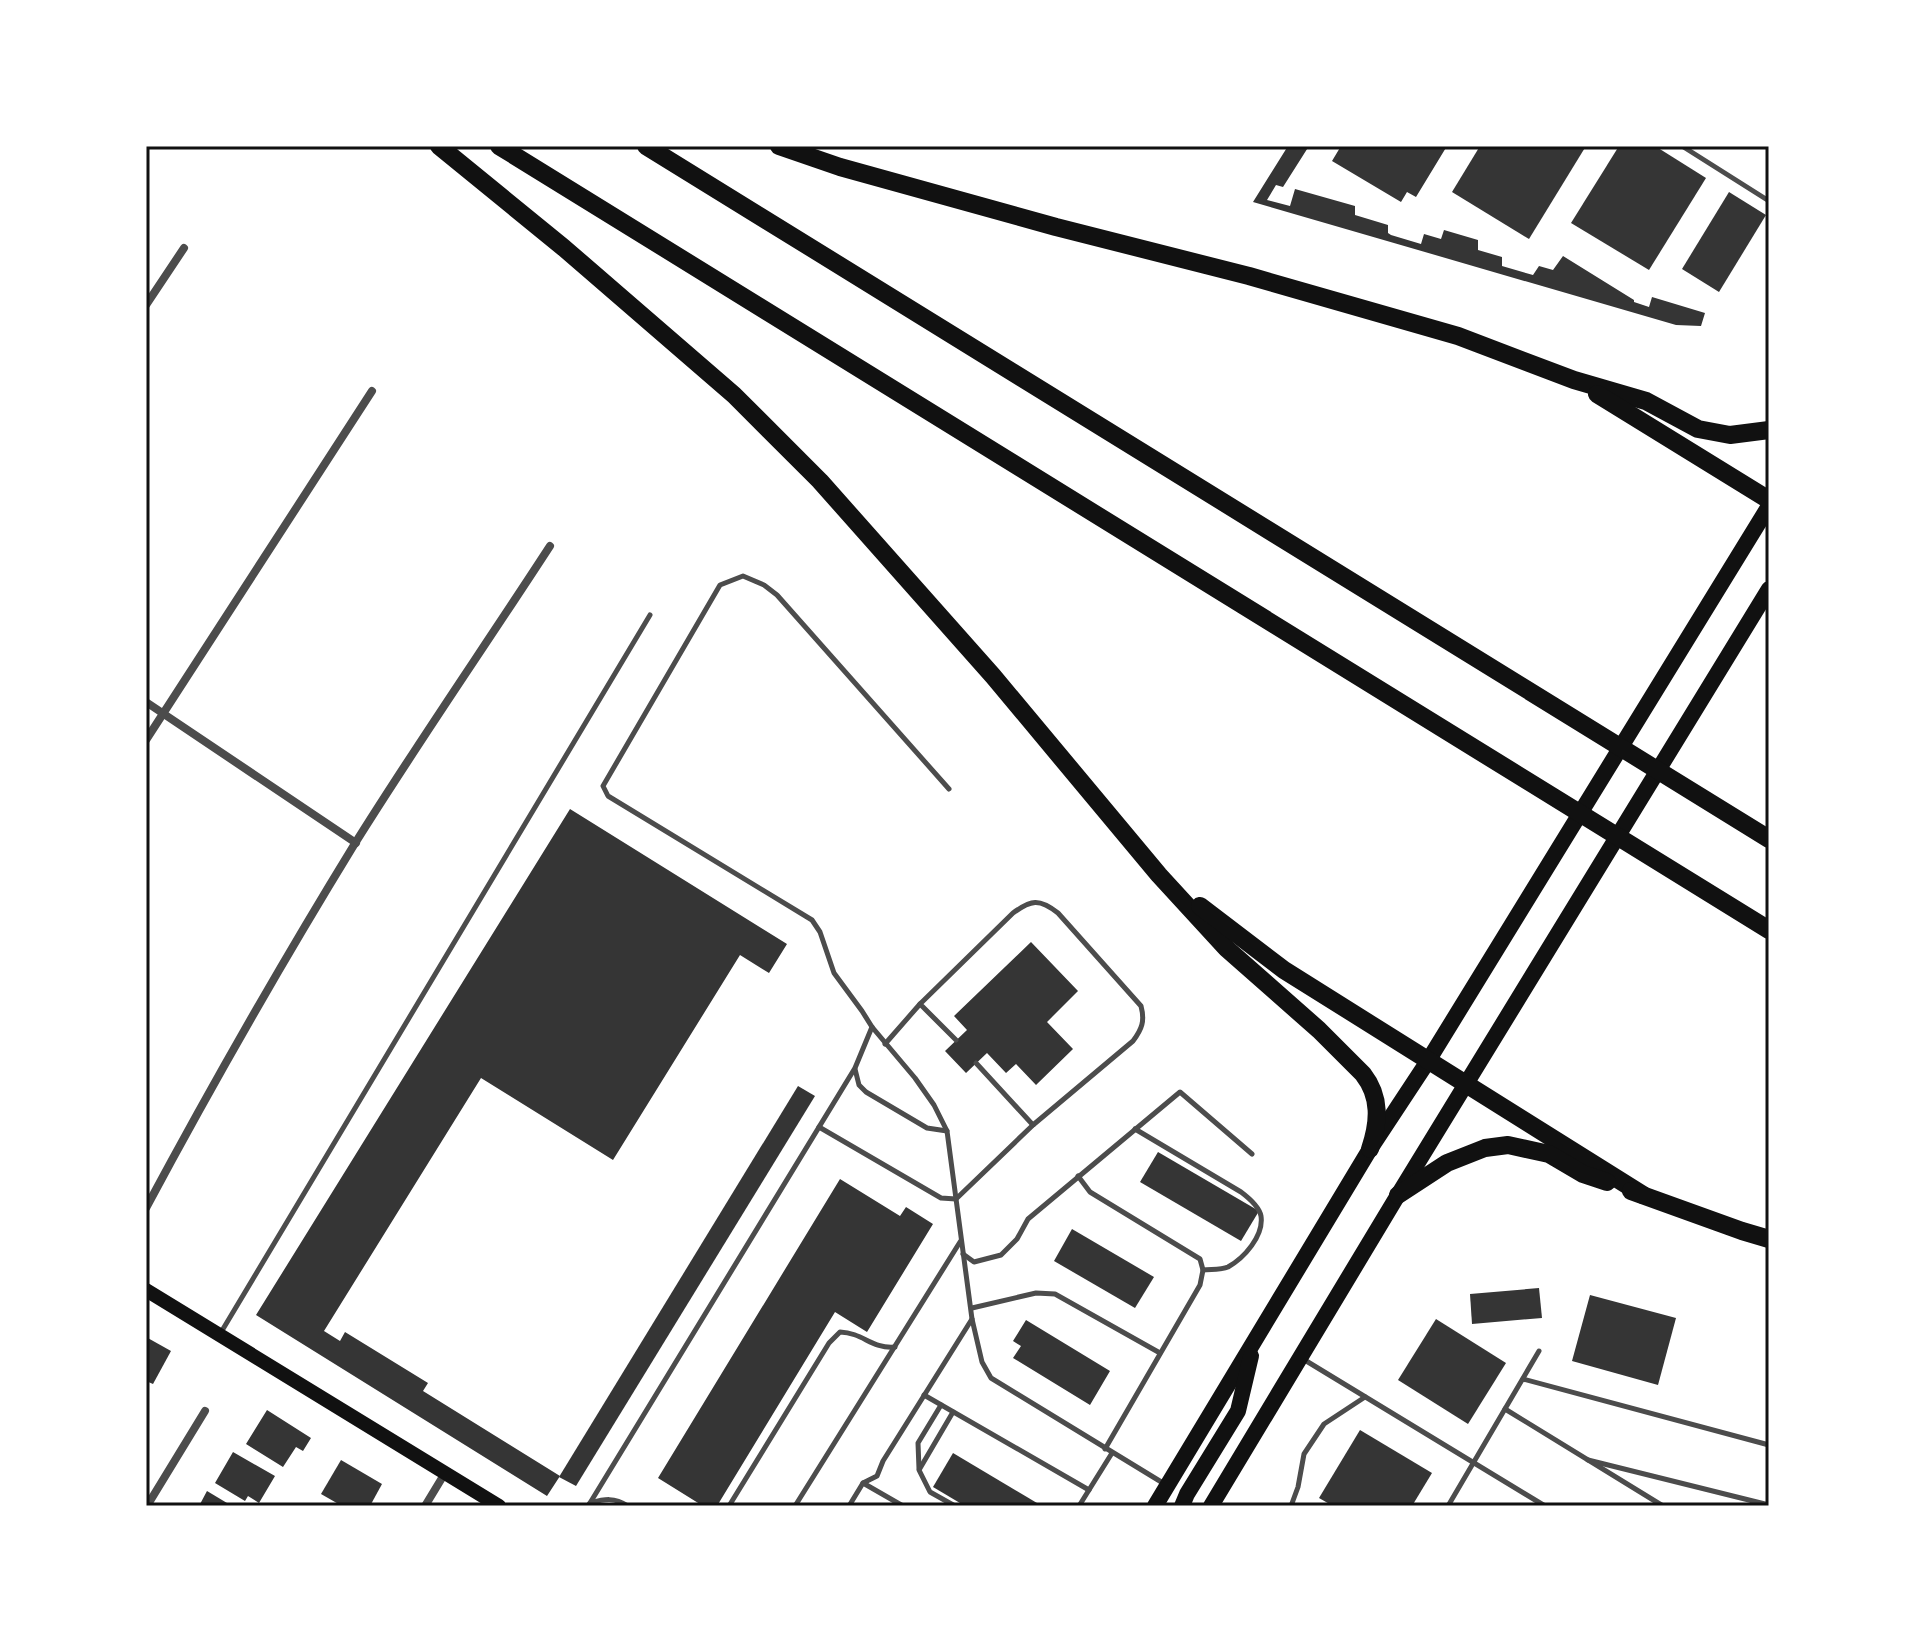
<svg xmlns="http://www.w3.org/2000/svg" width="1915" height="1652" viewBox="0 0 1915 1652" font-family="'Space Grotesk',sans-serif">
<rect width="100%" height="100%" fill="#fff"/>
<g fill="#353535">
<polygon points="1288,146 1309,146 1283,187 1276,185 1267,200 1290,206 1295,189 1355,206 1355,215 1388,225 1388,233 1391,235 1421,244 1424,234 1441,239 1444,230 1478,240 1478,250 1502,257 1502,266 1533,275 1539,266 1553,270 1563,256 1634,300 1634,302 1649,307 1652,297 1705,313 1701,326 1676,325 1253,202"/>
<polygon points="1341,146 1447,146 1416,197 1407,192 1401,202 1332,161"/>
<polygon points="1480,146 1586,146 1529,239 1452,192"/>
<polygon points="1619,146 1655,146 1706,178 1649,270 1571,223"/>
<polygon points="1729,192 1766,215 1719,292 1682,269"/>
<polygon points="570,809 787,944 769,973 740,955 613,1160 481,1078 324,1331 340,1341 345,1332 428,1383 423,1391 560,1476 547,1496 256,1315"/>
<polygon points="1031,942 1078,991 1047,1022 1073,1049 1036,1085 1016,1064 1006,1073 987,1053 966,1073 945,1051 967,1030 954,1016"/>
<polygon points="798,1086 815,1096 576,1486 559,1477"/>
<polygon points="1158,1152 1259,1211 1241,1241 1140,1182"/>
<polygon points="840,1179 900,1216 906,1207 933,1224 867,1332 835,1312 717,1506 703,1506 658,1478"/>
<polygon points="1072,1229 1154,1277 1135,1308 1054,1261"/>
<polygon points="1539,1288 1542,1318 1472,1324 1470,1294"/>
<polygon points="1590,1295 1676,1318 1658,1385 1572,1361"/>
<polygon points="1436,1319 1506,1363 1468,1424 1398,1380"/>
<polygon points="1026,1320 1110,1371 1090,1405 1013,1358 1021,1346 1013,1341"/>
<polygon points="146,1337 171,1351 153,1384 146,1381"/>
<polygon points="267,1410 311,1438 303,1451 296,1447 283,1467 246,1444"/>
<polygon points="1360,1430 1432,1473 1412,1506 1333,1506 1319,1498"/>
<polygon points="233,1452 275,1476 259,1503 248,1496 245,1501 215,1483"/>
<polygon points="953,1453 1037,1503 1035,1506 965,1506 933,1487"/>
<polygon points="341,1460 382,1484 370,1506 342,1506 321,1494"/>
<polygon points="207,1491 232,1506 199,1506"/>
</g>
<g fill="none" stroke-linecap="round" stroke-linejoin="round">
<g stroke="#4c4c4c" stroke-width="5">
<polyline points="1682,146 1769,201"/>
<polyline points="949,789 777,595 764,585 743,576 720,585 603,786 608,796 812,920 820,932 834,973 862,1011 872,1027 915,1078 934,1105 947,1131 972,1319 982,1362 991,1378 1163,1483"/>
<polyline points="885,1044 920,1004"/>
<polyline points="976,1063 1033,1125"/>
<polyline points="855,1069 859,1085 866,1092 927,1128 947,1131"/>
<path d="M 819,1127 L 941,1198 L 956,1199 L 1033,1125 L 1133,1041 C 1142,1029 1145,1021 1141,1006 L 1058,913 C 1039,898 1031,900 1013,913 L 920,1004 L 956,1040"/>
<path d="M 1135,1129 L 1241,1192 C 1249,1198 1259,1206 1261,1216 C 1264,1236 1244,1258 1228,1267 C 1221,1270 1211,1269 1203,1270"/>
<polyline points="1078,1176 1090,1192 1200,1259 1203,1270 1200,1285 1105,1449"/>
<polyline points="963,1254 974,1262 1001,1255 1017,1239 1028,1219 1180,1092 1252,1154"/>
<polyline points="972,1308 1036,1293 1055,1294 1160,1353"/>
<polyline points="220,1334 650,615"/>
<polyline points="1303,1359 1545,1506"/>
<polyline points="1523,1379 1769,1445"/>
<polyline points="924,1395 1089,1490"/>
<polyline points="1505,1409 1663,1506"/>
<polyline points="953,1412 919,1470 930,1492 955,1506"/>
<polyline points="1588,1460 1769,1505"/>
<polyline points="919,1469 918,1443 941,1405"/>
<polyline points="863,1483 877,1476 883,1461 972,1319"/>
<polyline points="590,1503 855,1068 872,1027"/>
<path d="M 588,1506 L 590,1503 C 605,1499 614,1497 628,1506"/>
<path d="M 729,1506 L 829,1343 L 840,1332 C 864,1333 871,1349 895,1347"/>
<polyline points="795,1506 960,1242"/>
<polyline points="849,1506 863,1483 903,1506"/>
<polyline points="1079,1506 1112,1453"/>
<polyline points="1291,1506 1298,1487 1304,1454 1324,1424 1365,1397"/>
<polyline points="1448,1506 1539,1351"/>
</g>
<g stroke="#4c4c4c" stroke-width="8">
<polyline points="146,305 184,248"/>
<polyline points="146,702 356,843"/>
<polyline points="146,740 372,391"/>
<path d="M 146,1208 C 212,1085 281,964 354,845 C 417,744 485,646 550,546"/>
<polyline points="147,1506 205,1411"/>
<polyline points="425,1506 445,1473"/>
</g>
<polyline stroke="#111" stroke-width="14" points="146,1290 499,1506"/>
<g stroke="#111" stroke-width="16">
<polyline points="1155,1506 1370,1149 1428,1061 1769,506"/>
<polyline points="1182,1506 1187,1494 1238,1411 1251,1356"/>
<polyline points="1211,1506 1398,1195 1769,589"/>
</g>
<g stroke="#111" stroke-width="18">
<path d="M 439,146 L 564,248 L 734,395 L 820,481 L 993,676 L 1159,875 L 1226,948 L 1319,1030 L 1363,1074 C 1381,1097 1379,1122 1370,1149"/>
<polyline points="499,146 1769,930"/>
<polyline points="646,146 1769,839"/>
<polyline points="779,146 840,167 1056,227 1249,276 1458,336 1574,380 1646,401 1698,429 1730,435 1769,430"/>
<polyline points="1597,394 1769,500"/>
<polyline points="1200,906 1284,970 1643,1195"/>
<polyline points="1631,1191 1742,1231 1769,1239"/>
<polyline points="1398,1195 1447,1163 1485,1148 1508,1145 1549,1154 1583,1174 1607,1182"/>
</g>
</g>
<rect width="1915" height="1652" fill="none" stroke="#ffffff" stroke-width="296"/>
<rect x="148" y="148" width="1619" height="1356" fill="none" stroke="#111" stroke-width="3"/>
</svg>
